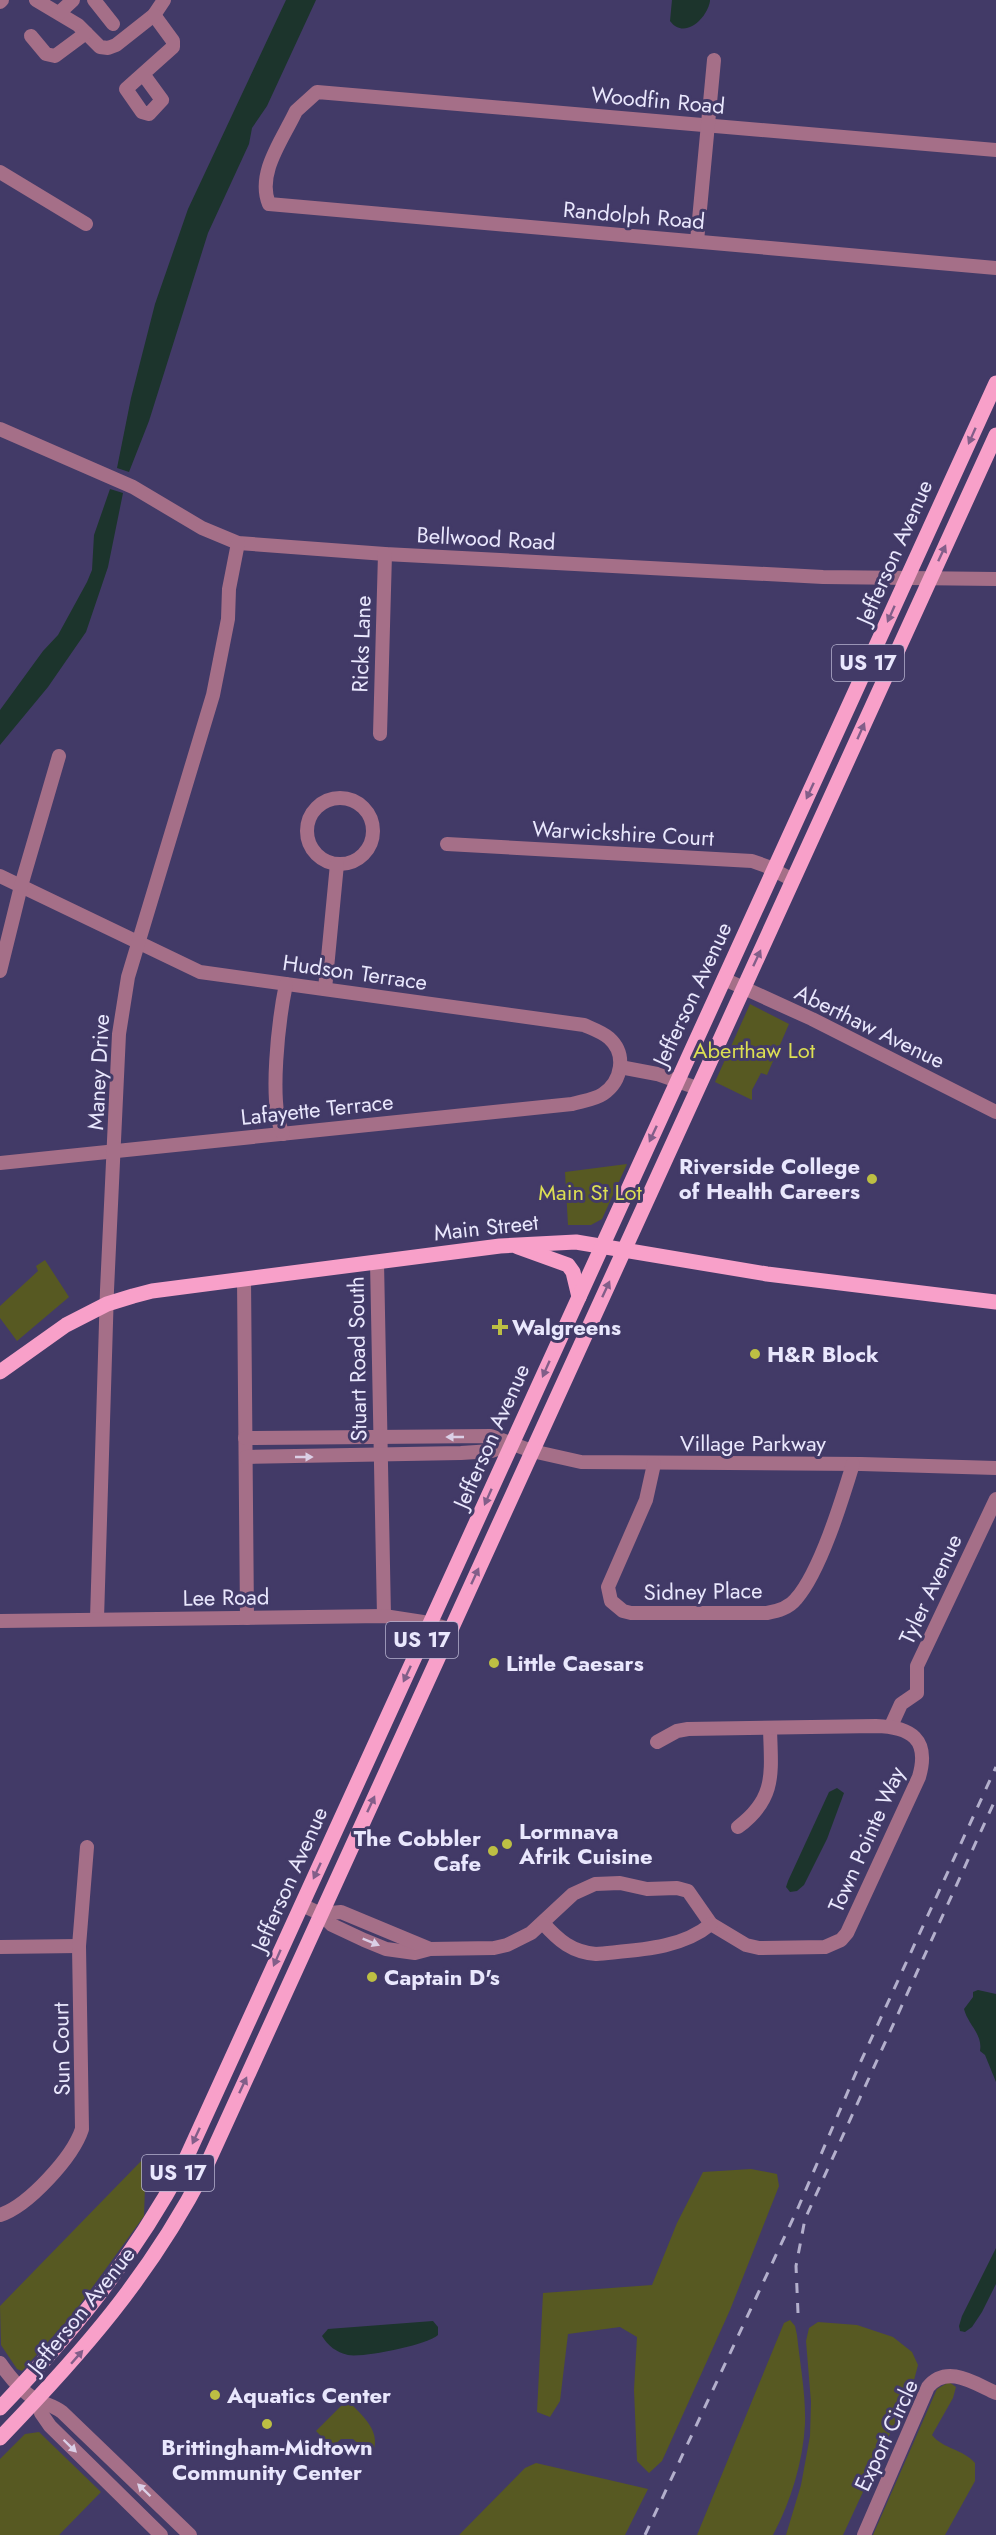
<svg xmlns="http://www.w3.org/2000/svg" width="996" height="2535" viewBox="0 0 996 2535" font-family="Jost,sans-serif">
<rect width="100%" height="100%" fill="#423a67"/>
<g fill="#575922">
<polygon points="750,1004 789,1024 767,1075 761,1073 752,1090 752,1100 715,1082"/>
<polygon points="627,1164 602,1219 591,1225 568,1225 565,1172"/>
<polygon points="45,1260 69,1297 17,1341 0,1318 0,1306 38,1271 36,1266"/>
<polygon points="146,2156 144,2216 73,2314 22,2371 17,2369 1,2345 0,2306"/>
<polygon points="751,2169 777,2174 779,2186 730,2310 662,2461 649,2473 637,2461 634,2390 637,2337 620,2327 568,2334 560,2401 550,2417 537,2412 543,2293 652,2285 677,2223 703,2172"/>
<path d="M 790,2320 L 795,2326 L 797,2335 C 800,2364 806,2395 805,2424 C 803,2462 791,2501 773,2535 L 697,2535 L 784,2323 Z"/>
<polygon points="818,2322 857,2325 893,2337 912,2352 918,2365 913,2384 843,2535 786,2535 801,2485 810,2436 811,2402 806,2341 809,2328"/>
<path d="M 949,2382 L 956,2387 L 953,2398 L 932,2435 C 943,2449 963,2449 975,2463 L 975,2481 L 945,2535 L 873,2535 L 937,2389 Z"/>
<path d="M 347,2400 C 363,2416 384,2433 371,2456 L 353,2439 L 341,2439 L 332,2447 L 316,2431 Z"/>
<polygon points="39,2432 101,2492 59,2535 0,2535 0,2459 25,2434"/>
<polygon points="536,2463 648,2489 625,2535 459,2535 525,2468"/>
</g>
<g fill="#1c342c">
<polygon points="286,0 316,0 267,106 252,128 249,144 208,233 149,421 129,472 117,468 131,398 155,304 188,209"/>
<path d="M 672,0 L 710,0 L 710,1 C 707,19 684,40 670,21 Z"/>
<polygon points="110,489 123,493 108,567 86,632 48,687 0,745 0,710 43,651 58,635 87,582 92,570 94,535"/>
<polygon points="837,1788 844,1793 827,1839 804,1885 797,1891 790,1892 786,1887 788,1881 829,1792"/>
<path d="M 978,1990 L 996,1994 L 996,2082 L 985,2055 L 980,2051 C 983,2034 968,2025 964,2009 L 973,1997 L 973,1992 Z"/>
<polygon points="996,2248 996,2284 982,2312 972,2327 965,2332 960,2331 959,2326 962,2316"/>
<path d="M 433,2321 L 438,2327 L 438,2335 C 427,2345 363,2358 348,2355 C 336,2352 328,2346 322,2336 L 328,2329 Z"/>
</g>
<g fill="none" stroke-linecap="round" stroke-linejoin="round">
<g stroke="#a56f88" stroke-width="14">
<polyline points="36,0 78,25 100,47 108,48 116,45 154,15 164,0"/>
<polyline points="94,0 113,24"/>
<polyline points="0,2 2,0"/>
<polyline points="59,13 73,0"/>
<polyline points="31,36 46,54 55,56 86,33"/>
<polyline points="143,74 162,100 149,114 142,112 126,89 173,47 173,41 154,15"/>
<path d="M 996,150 L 317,92 L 296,111 L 293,117 C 280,143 257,175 269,204 L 996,268"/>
<polyline points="0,172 86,224"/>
<polyline points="697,241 714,60"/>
<polyline points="0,429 133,487 202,528 238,543 385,554 823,577 996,579"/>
<polyline points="380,734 385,554"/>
<circle cx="340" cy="831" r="33"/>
<polyline points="447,844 752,861 766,866 793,880"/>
<path d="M 0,876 L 200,972 L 584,1025 C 593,1029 602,1032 609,1038 C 627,1054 622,1081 603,1094 C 594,1100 582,1101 572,1104 L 0,1163"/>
<polyline points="0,971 21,886 59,756"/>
<polyline points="724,979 812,1019 996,1112"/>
<polyline points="325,989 337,864"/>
<polyline points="620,1067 657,1074 697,1088"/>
<path d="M 283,1134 C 268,1104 279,1018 286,984"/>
<polyline points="377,1262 384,1616"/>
<polyline points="244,1279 247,1618"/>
<polyline points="245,1438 491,1436 532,1451 581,1462 861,1464 996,1468"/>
<polyline points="246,1457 461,1453 492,1451 512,1444"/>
<path d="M 654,1464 L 646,1500 L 608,1587 L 611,1601 L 623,1611 L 631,1613 L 767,1613 C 778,1611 789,1608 796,1599 C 820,1572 842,1500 853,1464"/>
<polyline points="97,1619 107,1290 119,1034 128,977 213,695 228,619 229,589 238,543"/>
<polyline points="0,1621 384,1616 423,1622 450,1629"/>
<polyline points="891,1726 901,1704 917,1693 917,1666 996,1499"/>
<path d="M 738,1827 C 777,1798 771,1772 770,1728"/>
<path d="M 302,1905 L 321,1914 L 332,1925 L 364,1940 L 386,1949 L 415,1953 L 430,1949 L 494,1948 L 507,1945 L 531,1933 L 573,1894 L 595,1884 L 620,1883 L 647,1889 L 677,1888 L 688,1891 L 711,1924 L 746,1945 L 759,1948 L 825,1947 L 841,1940 L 847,1933 L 919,1777 C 930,1739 911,1727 876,1726 L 688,1729 L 677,1731 L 657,1742"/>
<polyline points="321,1914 341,1912 430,1949"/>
<path d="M 543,1923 C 559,1941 572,1952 596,1954 C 634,1950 680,1950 711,1924"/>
<polyline points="0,1947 79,1946"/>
<path d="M 0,2215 C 28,2206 73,2157 82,2129 L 79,1946 L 87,1847"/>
<path d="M 0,2363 C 9,2376 21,2391 35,2399 C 44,2404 53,2405 62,2412 L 190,2535"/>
<polyline points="37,2400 41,2413 50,2426 161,2535"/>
<path d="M 864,2535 L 928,2387 C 947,2364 974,2383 996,2393"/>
</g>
<g stroke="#f8a0c9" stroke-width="15">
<polyline points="518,1247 568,1265 573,1272 579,1297"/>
<polyline points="0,1372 66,1325 107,1304 133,1296 152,1291 500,1246 576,1242 767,1274 996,1302"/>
<path d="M 0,2408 C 73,2332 133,2258 183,2165 L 996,383"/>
<path d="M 0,2438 C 82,2353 149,2277 204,2171 L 996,435"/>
</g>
<g stroke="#b3afcc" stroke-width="3" stroke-dasharray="10 10" stroke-linecap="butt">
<polyline points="798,2313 796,2266 805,2219 996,1798"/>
<polyline points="645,2535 798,2208 861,2061 996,1767"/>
</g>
</g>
<defs><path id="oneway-solid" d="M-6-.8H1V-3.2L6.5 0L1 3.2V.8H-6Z" transform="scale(1.5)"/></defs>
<g fill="#825e89">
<use href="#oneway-solid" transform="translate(972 436) rotate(114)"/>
<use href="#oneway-solid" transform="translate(942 553) rotate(-65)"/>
<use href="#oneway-solid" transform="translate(891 614) rotate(114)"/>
<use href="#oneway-solid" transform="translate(861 731) rotate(-66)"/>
<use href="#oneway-solid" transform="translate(810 791) rotate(115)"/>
<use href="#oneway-solid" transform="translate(757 958) rotate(-65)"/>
<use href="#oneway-solid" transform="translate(653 1134) rotate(115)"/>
<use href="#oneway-solid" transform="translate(606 1289) rotate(-65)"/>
<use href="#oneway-solid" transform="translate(546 1369) rotate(114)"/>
<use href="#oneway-solid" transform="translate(488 1497) rotate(114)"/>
<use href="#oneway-solid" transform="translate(475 1576) rotate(-65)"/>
<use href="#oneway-solid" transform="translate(407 1674) rotate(115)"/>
<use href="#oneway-solid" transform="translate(371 1804) rotate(-65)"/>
<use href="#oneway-solid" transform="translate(317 1871) rotate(115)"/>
<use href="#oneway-solid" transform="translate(277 1958) rotate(114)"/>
<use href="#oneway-solid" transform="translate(243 2085) rotate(-65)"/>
<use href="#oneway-solid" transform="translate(196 2136) rotate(115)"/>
<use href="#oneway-solid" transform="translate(77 2357) rotate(-49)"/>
</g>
<g fill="#dbcfe6">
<use href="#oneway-solid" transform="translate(455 1437) rotate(-180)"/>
<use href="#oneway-solid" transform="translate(304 1457)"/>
<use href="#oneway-solid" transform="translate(371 1942) rotate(22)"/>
<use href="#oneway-solid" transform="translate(70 2446) rotate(44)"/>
<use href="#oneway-solid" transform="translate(144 2490) rotate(-136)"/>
</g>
<g fill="#bdbf43" stroke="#423a67" stroke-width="2">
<circle cx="872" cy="1179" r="6"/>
<path d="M497 1318h6v6h6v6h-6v6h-6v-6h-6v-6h6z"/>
<circle cx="755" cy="1354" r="6"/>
<circle cx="494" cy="1663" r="6"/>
<circle cx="507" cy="1844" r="6"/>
<circle cx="493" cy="1851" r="6"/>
<circle cx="372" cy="1977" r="6"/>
<circle cx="215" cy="2395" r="6"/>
<circle cx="267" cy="2424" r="6"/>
</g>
<g text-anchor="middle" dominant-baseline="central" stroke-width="6" stroke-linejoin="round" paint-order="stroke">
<g fill="#423a67" stroke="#b7b3d0" stroke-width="1.5">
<rect x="832" y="645" width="72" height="36" rx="4.5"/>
<rect x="386" y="1622" width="72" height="36" rx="4.5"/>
<rect x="142" y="2155" width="72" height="36" rx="4.5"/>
</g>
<g font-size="21" font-weight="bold" fill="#e9e7fd">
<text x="868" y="663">US 17</text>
<text x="422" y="1640">US 17</text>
<text x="178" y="2173">US 17</text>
</g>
<g font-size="22" fill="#e9e7fd" stroke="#423a67">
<text transform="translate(658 100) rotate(5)">Woodfin Road</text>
<text transform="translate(634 215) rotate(5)">Randolph Road</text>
<text transform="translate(486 538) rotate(3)">Bellwood Road</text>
<text transform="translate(894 552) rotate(-66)">Jefferson Avenue</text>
<text transform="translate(361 644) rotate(-88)">Ricks Lane</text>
<text transform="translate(623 833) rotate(3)">Warwickshire Court</text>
<text transform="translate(355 972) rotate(8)">Hudson Terrace</text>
<text transform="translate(692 994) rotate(-65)">Jefferson Avenue</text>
<text transform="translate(870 1026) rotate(26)">Aberthaw Avenue</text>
<text transform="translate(98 1072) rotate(-87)">Maney Drive</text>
<text transform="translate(317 1109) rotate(-6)">Lafayette Terrace</text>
<text transform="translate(486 1227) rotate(-6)">Main Street</text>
<text transform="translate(357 1359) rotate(-91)">Stuart Road South</text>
<text transform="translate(491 1436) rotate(-66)">Jefferson Avenue</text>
<text x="753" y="1443">Village Parkway</text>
<text transform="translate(930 1589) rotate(-65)">Tyler Avenue</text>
<text transform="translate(703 1591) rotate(-1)">Sidney Place</text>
<text transform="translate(226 1597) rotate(-1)">Lee Road</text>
<text transform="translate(866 1839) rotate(-66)">Town Pointe Way</text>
<text transform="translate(289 1879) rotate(-66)">Jefferson Avenue</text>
<text transform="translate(61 2049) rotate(-91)">Sun Court</text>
<text transform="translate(81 2310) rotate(-51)">Jefferson Avenue</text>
<text transform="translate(886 2435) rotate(-65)">Export Circle</text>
</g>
<g font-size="22" fill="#dcdf53" stroke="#423a67">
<text x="754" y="1050">Aberthaw Lot</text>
<text x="590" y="1192">Main St Lot</text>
</g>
<g font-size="22" font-weight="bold" fill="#e9e7fd" stroke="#423a67" text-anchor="start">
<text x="860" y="1166" text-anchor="end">Riverside College<tspan x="860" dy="25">of Health Careers</tspan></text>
<text x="512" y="1327">Walgreens</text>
<text x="767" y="1354">H&amp;R Block</text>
<text x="506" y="1663">Little Caesars</text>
<text x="519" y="1831">Lormnava<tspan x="519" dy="25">Afrik Cuisine</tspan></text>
<text x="481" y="1838" text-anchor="end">The Cobbler<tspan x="481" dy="25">Cafe</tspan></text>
<text x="384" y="1977">Captain D's</text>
<text x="227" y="2395">Aquatics Center</text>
<text x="267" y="2447" text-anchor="middle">Brittingham-Midtown<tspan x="267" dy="25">Community Center</tspan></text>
</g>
</g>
</svg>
